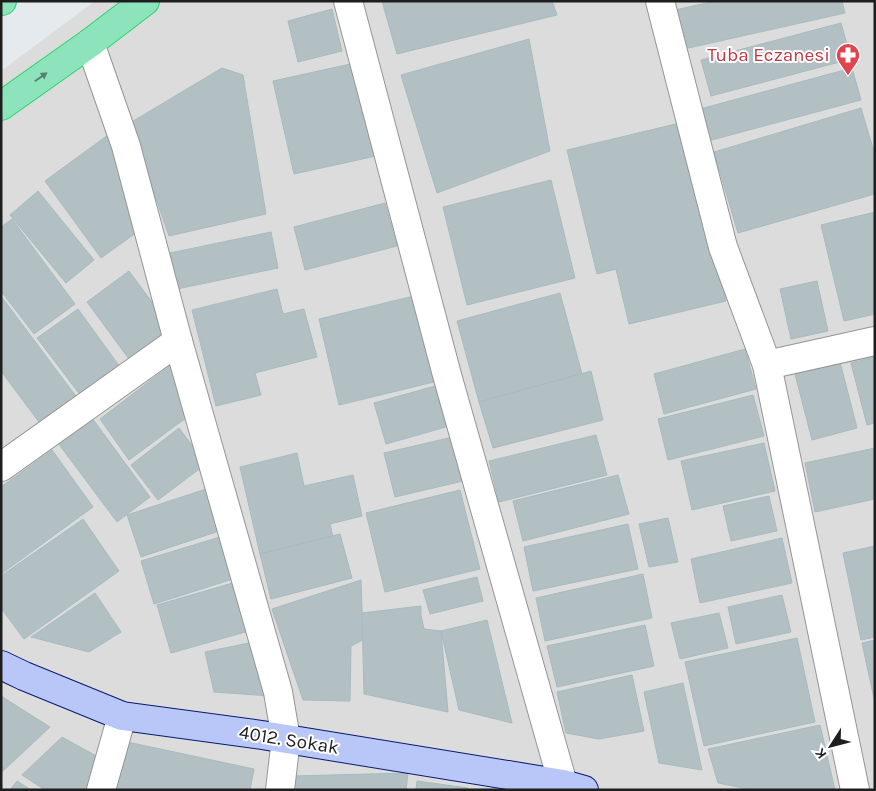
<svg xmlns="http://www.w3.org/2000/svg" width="876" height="791" viewBox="0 0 876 791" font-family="Karla,sans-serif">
<rect width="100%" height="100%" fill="#e4eaee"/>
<polygon fill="#dbdcdb" points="95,1 875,1 875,790 1,790 1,71"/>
<g fill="#b3c0c3" stroke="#a6bbc0">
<polygon points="382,1 552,1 557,15 397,54"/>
<polygon points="716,1 842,1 845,13 684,49 675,10"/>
<polygon points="332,9 342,51 298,62 288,21"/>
<polygon points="841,23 851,59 711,96 701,60"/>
<polygon points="529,39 550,151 437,193 401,75"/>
<polygon points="355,63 376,156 294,174 273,81"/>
<polygon points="222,68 243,75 266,214 169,236 130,123"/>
<polygon points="852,68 861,100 708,141 700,109"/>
<polygon points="861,108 875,155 875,194 738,233 714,152"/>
<polygon points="684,122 726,301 629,324 616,269 597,274 567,150"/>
<polygon points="108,135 140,230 101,258 45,181"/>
<polygon points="551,180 575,278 467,305 443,207"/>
<polygon points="38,191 94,260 66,283 10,215"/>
<polygon points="385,203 397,246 305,270 294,227"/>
<polygon points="875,212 875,314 844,321 821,225"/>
<polygon points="12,219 75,304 34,334 1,291 1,227"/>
<polygon points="271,232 278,268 177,289 170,253"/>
<polygon points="129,271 171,328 129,359 87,302"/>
<polygon points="817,281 828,331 791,339 780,289"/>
<polygon points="277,289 283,314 304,309 317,357 255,373 261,395 216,406 192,310"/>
<polygon points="560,293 582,374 479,402 457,321"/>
<polygon points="418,295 438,381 339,405 319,319"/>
<polygon points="1,296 78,399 42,426 1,371"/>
<polygon points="78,309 120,367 81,396 37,338"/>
<polygon points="745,349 756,389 664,414 654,374"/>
<polygon points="875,357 875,423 867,425 851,363"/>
<polygon points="176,361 190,415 129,460 100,419"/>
<polygon points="840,362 857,428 812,440 795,374"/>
<polygon points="591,371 603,420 493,448 479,402"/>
<polygon points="435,386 446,427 386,444 374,403"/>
<polygon points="753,395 764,436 668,460 658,419"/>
<polygon points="92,418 150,497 117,522 58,443"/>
<polygon points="179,428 206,464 158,500 131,465"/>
<polygon points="596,435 607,475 499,502 489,461"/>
<polygon points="453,437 463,481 395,497 384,453"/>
<polygon points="764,443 775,491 692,510 681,461"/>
<polygon points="875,448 875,499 815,512 805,463"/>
<polygon points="52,450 93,507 1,574 1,487"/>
<polygon points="297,453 304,486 353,475 362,516 330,524 333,537 260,554 240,467"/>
<polygon points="618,475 629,514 523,541 513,501"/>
<polygon points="209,488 222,530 141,557 127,515"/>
<polygon points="460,490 480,569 385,592 366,513"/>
<polygon points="769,496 777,531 731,541 723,506"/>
<polygon points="668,518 678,562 649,567 639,524"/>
<polygon points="83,519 119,571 24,639 1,608 1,576"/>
<polygon points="628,524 638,569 533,591 524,547"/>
<polygon points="340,534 352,578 271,599 260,554"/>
<polygon points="220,537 233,579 154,604 141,561"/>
<polygon points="782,538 792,583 700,603 691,559"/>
<polygon points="875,546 875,637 861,640 843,553"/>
<polygon points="643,574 652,618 545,641 536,598"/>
<polygon points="477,577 483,601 430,614 423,590"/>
<polygon points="361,580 363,640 351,646 350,701 303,700 272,609"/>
<polygon points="236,582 249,631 171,653 157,605"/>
<polygon points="95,593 121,632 89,652 31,637"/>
<polygon points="782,595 791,632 736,644 728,607"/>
<polygon points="421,606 421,615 424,629 441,631 448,712 364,694 362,613"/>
<polygon points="719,613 728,648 680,659 671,623"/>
<polygon points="487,620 512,723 459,710 441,631"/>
<polygon points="645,625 654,666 557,687 547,646"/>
<polygon points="797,638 815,722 704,746 685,662"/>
<polygon points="875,640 875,703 862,643"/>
<polygon points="254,642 270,696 214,692 205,652"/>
<polygon points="632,675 644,731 599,739 566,733 557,692"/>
<polygon points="683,683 702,770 659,763 644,692"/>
<polygon points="1,696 50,727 2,772 1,771"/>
<polygon points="820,725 835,790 753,790 718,783 708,749"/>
<polygon points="62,737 98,757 87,790 45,790 22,775"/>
<polygon points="118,740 254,769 250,790 108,790"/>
<polygon points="408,773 406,790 291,790 293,776"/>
<polygon points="17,781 31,790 10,790"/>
<polygon points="417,781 468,788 468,790 416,790"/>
</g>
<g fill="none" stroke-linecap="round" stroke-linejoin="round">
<g stroke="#959595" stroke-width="30">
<g id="street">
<polyline points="348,1 447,375 563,784 562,790"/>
<polyline points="660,1 723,247 767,365 855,790"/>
<polyline points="90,43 126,146 178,341 278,692 286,739 280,790"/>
<polyline points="767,365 875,341"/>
<polyline points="1,467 178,341"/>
<polyline points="101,790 122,716"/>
</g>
</g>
<g stroke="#071972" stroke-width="30">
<polyline id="secondary" points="1,665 24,676 122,716 262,735 563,784 584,790"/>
</g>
<g stroke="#28d56a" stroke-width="30">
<g id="highway">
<polyline points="1,1 2,1"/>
<polyline points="1,106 90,43 145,1"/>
</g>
</g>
<use href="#street" stroke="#fff" stroke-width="28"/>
<use href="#secondary" stroke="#b8c6f8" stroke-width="28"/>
<use href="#highway" stroke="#8de4bc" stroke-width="28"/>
</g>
<defs><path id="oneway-solid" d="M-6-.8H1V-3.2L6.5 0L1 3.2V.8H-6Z" transform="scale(1.25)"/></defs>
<use fill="#56816d" href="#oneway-solid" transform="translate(41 77) rotate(-35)"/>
<defs>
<g id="pharmacy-pin" transform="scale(1.25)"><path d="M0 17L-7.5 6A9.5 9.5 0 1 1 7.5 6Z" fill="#e0444e" stroke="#fff"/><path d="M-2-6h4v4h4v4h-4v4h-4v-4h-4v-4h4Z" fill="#fff"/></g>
</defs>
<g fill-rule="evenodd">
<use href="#pharmacy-pin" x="848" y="55"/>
</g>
<g text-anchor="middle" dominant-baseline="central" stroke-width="4" stroke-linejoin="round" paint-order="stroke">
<g font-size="19" fill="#be3a42" stroke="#fff" text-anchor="end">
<text x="830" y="55">Tuba Eczanesi</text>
</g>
<g font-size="19" fill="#1e1e1e" stroke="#fff">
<text transform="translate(289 740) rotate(9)">4012. Sokak</text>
</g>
</g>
<rect width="876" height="791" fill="none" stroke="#1e1e1e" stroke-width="5"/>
<g transform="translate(831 746) rotate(234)" stroke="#ffffff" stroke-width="4" paint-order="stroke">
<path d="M0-4L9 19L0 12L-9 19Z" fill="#1e1e1e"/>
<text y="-8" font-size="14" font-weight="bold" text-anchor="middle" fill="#1e1e1e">K</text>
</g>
</svg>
